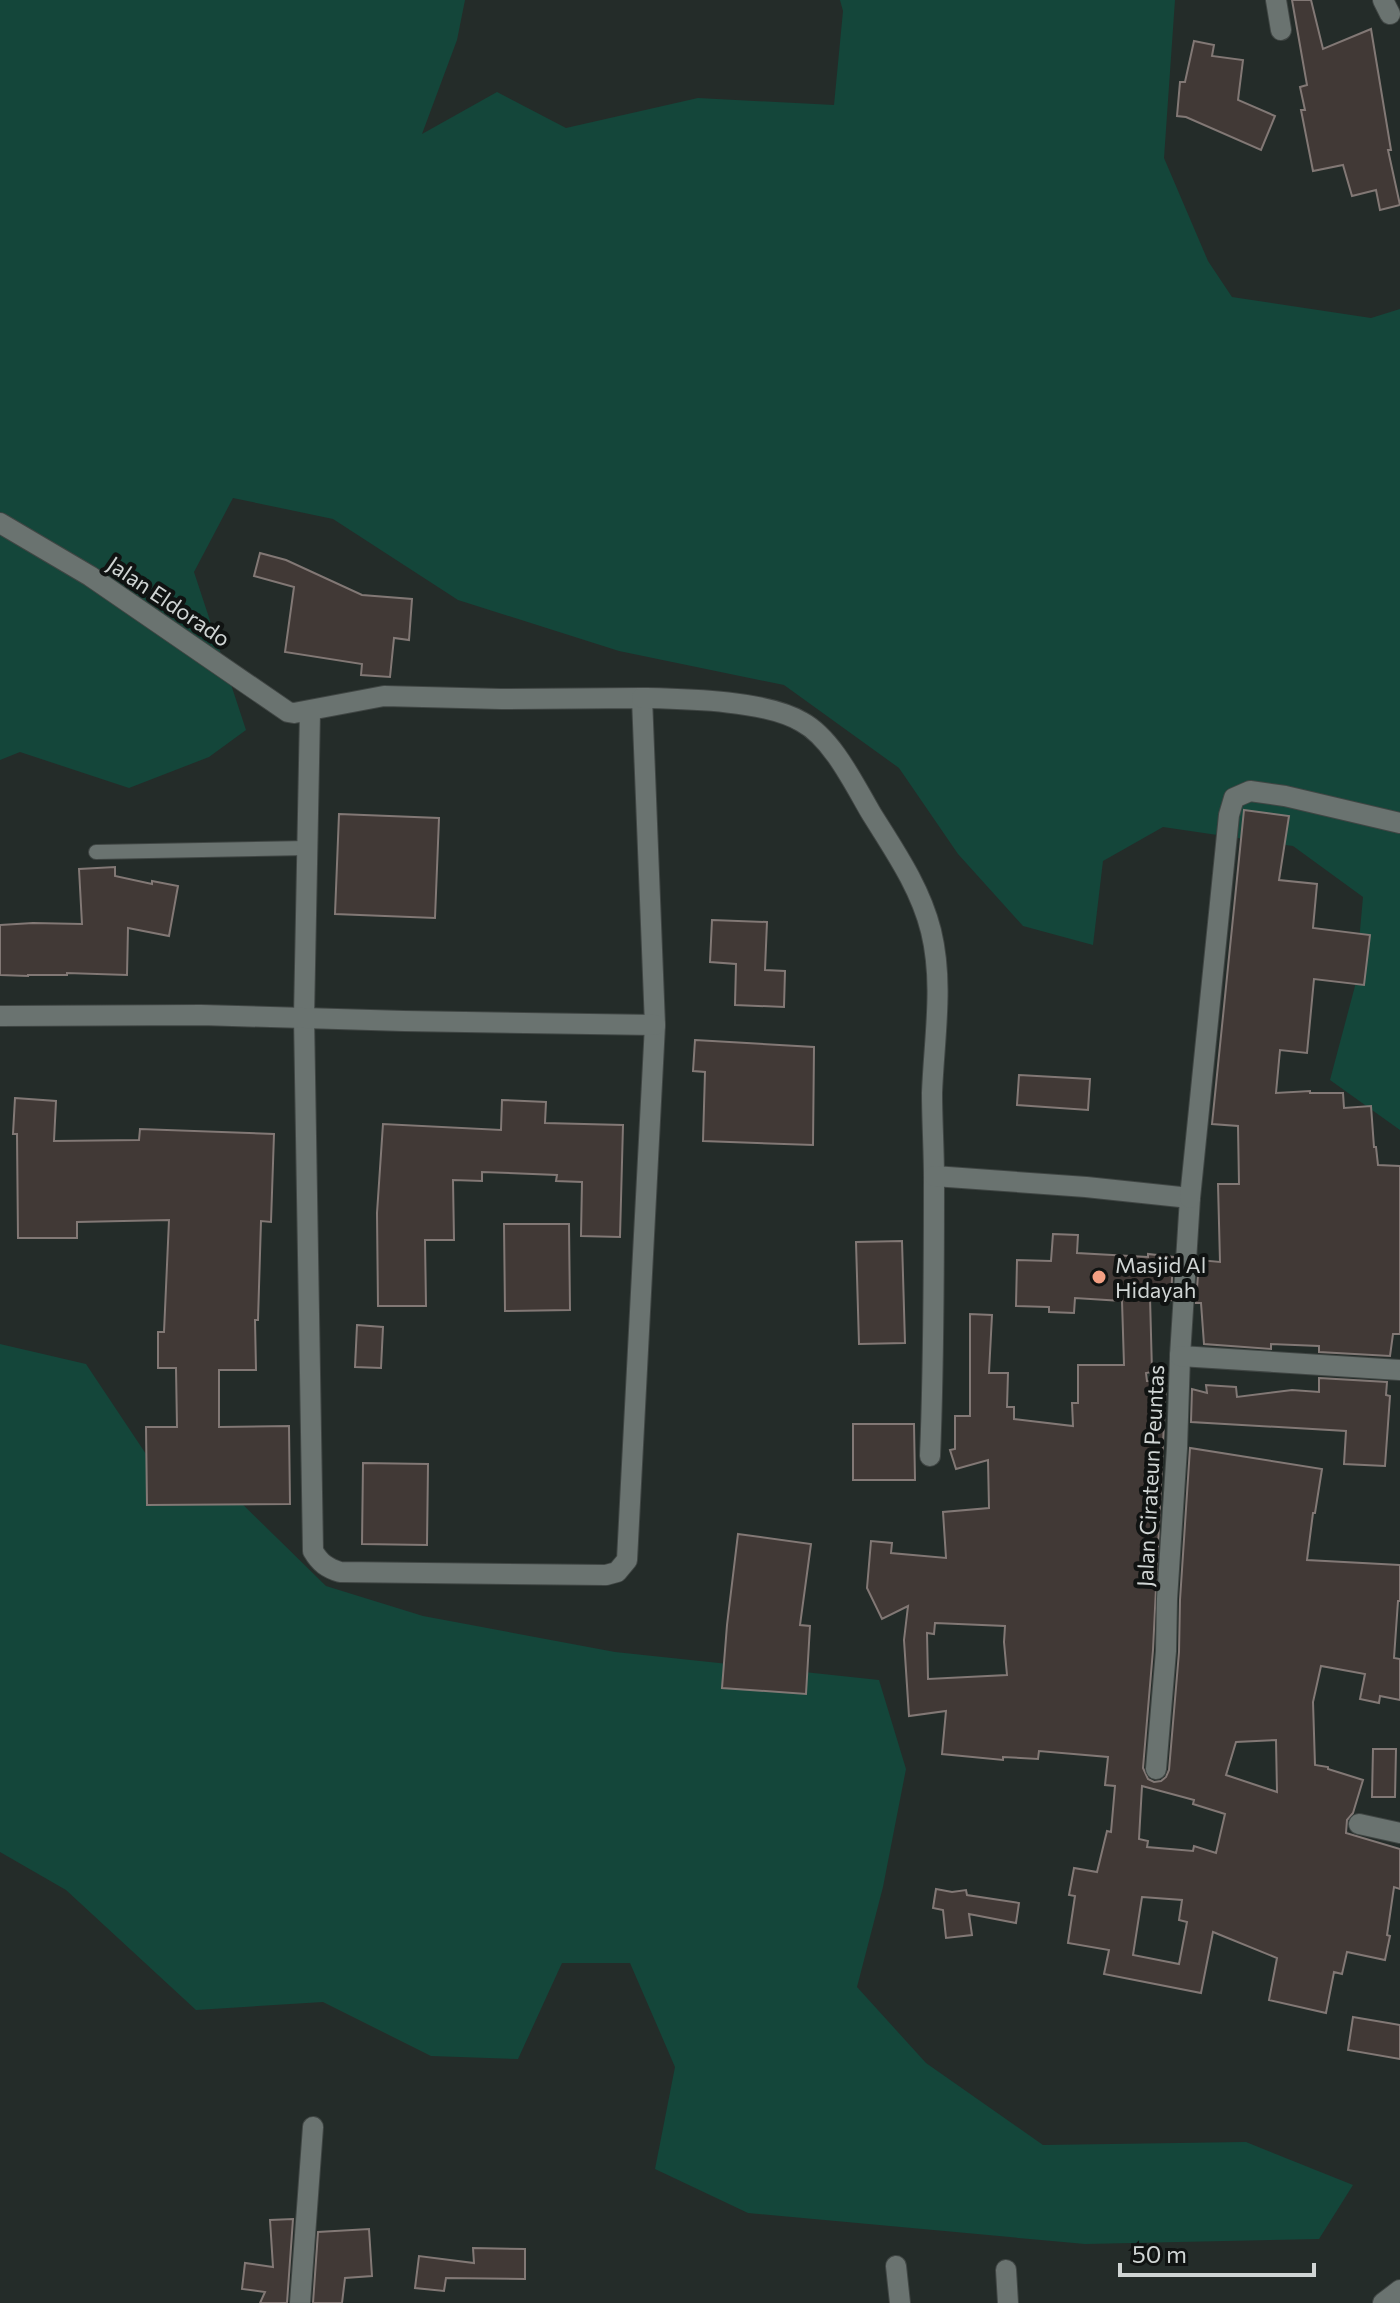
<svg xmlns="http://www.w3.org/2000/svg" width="1400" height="2303" viewBox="0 0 1400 2303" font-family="Commissioner,sans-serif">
<rect width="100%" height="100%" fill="#242c29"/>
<g fill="#14463a">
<polygon points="0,0 465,0 457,40 422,134 497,92 566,128 698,98 834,105 843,11 840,0 1175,0 1164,158 1208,261 1232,297 1371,318 1400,309 1400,1130 1330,1080 1355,986 1363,897 1293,846 1163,827 1103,861 1093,945 1023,926 958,854 899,768 784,685 619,651 458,600 333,519 233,498 194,572 246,730 209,757 129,788 20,752 0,760"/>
<polygon points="0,1344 86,1364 156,1469 228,1490 326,1586 423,1616 615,1652 879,1680 906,1769 883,1887 857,1987 926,2063 1043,2145 1246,2142 1353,2185 1319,2239 1085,2244 748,2213 655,2169 675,2067 630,1963 562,1963 518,2059 431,2056 323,2002 196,2010 66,1890 0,1852"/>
</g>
<g fill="#413936" stroke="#827875" stroke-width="2" fill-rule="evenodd">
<polygon points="1292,0 1311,0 1323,49 1371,29 1391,150 1388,150 1400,205 1380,210 1376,190 1352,196 1343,165 1313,171 1301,110 1305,110 1300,87 1307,85"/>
<polygon points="1194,41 1214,45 1212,56 1243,60 1238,100 1275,116 1261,150 1186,117 1177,116 1180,82 1185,82"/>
<polygon points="260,553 286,560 362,595 412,599 409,640 394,638 390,677 361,675 362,664 285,652 294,587 254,576"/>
<polygon points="1244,810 1289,816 1279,880 1317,884 1313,928 1370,935 1364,985 1314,979 1307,1053 1280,1050 1276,1093 1310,1091 1310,1093 1343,1093 1344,1108 1371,1106 1374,1147 1376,1147 1378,1165 1400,1166 1400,1334 1393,1334 1390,1356 1319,1352 1319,1346 1271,1344 1271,1349 1204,1344 1201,1303 1196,1303 1199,1260 1220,1262 1218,1184 1239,1184 1238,1126 1212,1124"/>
<polygon points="339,814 439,818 435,918 335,914"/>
<polygon points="115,867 115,876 152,884 152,881 178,886 169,936 128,928 127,975 67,973 67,975 28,975 28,976 0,975 0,925 33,923 82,924 79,869"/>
<polygon points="712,920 767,922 765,970 785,971 784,1007 735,1005 736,964 710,962"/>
<polygon points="695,1040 814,1047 813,1145 703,1141 705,1072 693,1071"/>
<polygon points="1019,1075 1090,1079 1088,1110 1017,1105"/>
<polygon points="15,1098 56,1101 54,1141 139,1140 140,1129 274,1134 271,1222 261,1221 258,1320 255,1320 256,1370 219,1370 219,1427 289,1426 290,1504 147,1505 146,1427 177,1427 176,1368 158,1368 158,1332 164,1332 169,1220 77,1222 77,1238 18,1238 17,1134 13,1134"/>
<polygon points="502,1100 546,1102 545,1123 623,1125 620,1237 581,1236 582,1182 556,1181 557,1175 482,1172 482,1181 453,1180 454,1240 425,1240 426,1306 378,1306 377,1213 383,1124 501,1130"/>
<polygon points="504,1224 569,1224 570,1310 505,1311"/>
<path d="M 1053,1234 L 1078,1235 L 1077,1253 L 1148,1257 L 1148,1254 L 1173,1257 L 1171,1300 L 1150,1297 L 1152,1372 L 1146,1373 L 1147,1381 L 1166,1382 L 1153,1650 L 1143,1768 L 1148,1779 L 1154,1782 L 1161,1781 L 1166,1777 L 1169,1770 L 1179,1652 L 1180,1600 L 1190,1448 L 1322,1469 L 1315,1513 L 1313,1513 L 1307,1560 L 1400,1565 L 1400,1601 L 1398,1601 L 1394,1658 L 1400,1659 L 1400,1700 L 1380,1696 L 1379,1703 L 1360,1699 L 1365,1674 L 1321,1666 L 1313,1702 L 1315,1765 L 1328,1767 L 1328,1769 L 1363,1780 L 1353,1813 L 1347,1820 L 1346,1833 L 1400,1849 L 1400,1889 L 1394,1887 L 1387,1935 L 1390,1936 L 1385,1960 L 1347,1952 L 1342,1974 L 1334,1972 L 1326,2013 L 1269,2000 L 1277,1958 L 1213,1932 L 1201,1993 L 1104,1974 L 1109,1950 L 1068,1943 L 1075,1896 L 1069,1895 L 1074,1868 L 1097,1872 L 1107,1831 L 1111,1832 L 1115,1786 L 1105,1785 L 1108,1757 L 1039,1751 L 1038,1759 L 1003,1757 L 1003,1760 L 942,1754 L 946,1711 L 909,1716 L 904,1640 L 908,1606 L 882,1619 L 867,1588 L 871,1541 L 892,1543 L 891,1553 L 946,1558 L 943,1512 L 989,1508 L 988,1460 L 956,1469 L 950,1450 L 955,1449 L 955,1416 L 970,1416 L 970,1314 L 992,1315 L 989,1373 L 1008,1373 L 1007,1407 L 1014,1407 L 1014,1419 L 1073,1426 L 1072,1403 L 1078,1403 L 1078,1365 L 1124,1365 L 1122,1301 L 1075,1298 L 1074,1313 L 1049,1312 L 1049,1307 L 1016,1306 L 1017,1260 L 1051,1261 ZM 935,1623 L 1005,1626 L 1004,1642 L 1007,1675 L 928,1679 L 927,1633 L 934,1634 ZM 1276,1740 L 1277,1792 L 1226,1775 L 1236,1742 ZM 1142,1786 L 1194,1800 L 1193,1804 L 1225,1814 L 1216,1853 L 1194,1846 L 1193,1851 L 1147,1847 L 1148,1841 L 1139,1839 ZM 1142,1897 L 1182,1900 L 1179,1920 L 1187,1922 L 1179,1964 L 1133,1955 Z"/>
<polygon points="902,1241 905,1343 859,1344 856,1242"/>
<polygon points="357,1325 383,1327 381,1368 355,1367"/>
<polygon points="1319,1378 1387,1382 1386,1395 1390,1396 1385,1466 1344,1464 1346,1431 1191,1422 1192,1389 1207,1393 1206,1385 1236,1387 1237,1397 1292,1390 1319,1392"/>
<polygon points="853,1424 914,1424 915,1480 853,1480"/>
<polygon points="363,1463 428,1464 427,1545 362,1544"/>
<polygon points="738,1534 811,1544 800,1625 810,1626 806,1694 722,1688 727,1625"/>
<polygon points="1373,1749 1396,1749 1395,1797 1372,1797"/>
<polygon points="936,1889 952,1892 966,1890 967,1895 1019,1903 1016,1923 969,1914 972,1935 946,1938 943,1910 933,1908"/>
<polygon points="1353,2017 1400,2025 1400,2059 1348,2050"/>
<polygon points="293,2219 287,2303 260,2303 265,2292 242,2289 245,2263 273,2267 270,2220"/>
<polygon points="369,2229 372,2276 345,2278 342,2303 313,2303 318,2232"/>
<polygon points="473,2248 525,2249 525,2279 446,2278 444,2291 415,2288 419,2256 474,2263"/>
</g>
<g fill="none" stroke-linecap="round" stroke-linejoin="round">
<g stroke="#404644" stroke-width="16">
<polyline id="service" points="96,852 307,848"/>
</g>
<g stroke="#404644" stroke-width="22">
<g id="minor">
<polyline points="1276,0 1281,30"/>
<polyline points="1383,0 1390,14"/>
<path d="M 0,523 L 90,576 L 288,712 L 294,713 L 384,696 L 501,699 L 642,698 L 655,1025 L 627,1560 L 617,1572 L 606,1575 L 340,1572 C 327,1568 320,1563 313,1551 L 304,1017 L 310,712"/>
<path d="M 642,698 C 686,699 765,700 802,722 C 832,738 854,784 871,813 C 894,850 920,887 931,931 C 944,984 934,1039 932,1093 C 932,1121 934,1150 934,1178 C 934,1271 934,1363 930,1456"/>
<polyline points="0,1016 201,1015 404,1021 655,1025"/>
<polyline points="934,1176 1086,1187 1190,1198 1180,1356 1177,1448 1167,1599 1166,1651 1156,1769"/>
<polyline points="1190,1198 1229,815 1234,798 1250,791 1285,796 1400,823"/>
<polyline points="1180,1356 1400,1370"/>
<polyline points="1359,1824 1400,1833"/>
<polyline points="896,2266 900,2303"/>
<polyline points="1006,2270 1008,2303"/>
<polyline points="300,2303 313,2127"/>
<polyline points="1383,2303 1400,2290"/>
</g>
</g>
<use href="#service" stroke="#6a7370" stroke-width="14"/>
<use href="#minor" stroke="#6a7370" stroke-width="20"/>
</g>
<circle fill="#f39f83" stroke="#101312" stroke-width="3" cx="1099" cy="1277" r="8"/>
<g text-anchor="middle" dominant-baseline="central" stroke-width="8" stroke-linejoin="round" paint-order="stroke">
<g font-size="22" fill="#d0d5d4" stroke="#101312">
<text transform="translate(169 601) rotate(34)">Jalan Eldorado</text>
<text transform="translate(1150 1476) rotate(-87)">Jalan Cirateun Peuntas</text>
</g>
<g font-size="22" fill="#d0d5d4" stroke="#101312" text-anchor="start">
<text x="1115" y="1264">Masjid Al<tspan x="1115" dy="25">Hidayah</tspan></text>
</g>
</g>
<path d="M1120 2263v12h194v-12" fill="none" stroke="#d0d5d4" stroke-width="4"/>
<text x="1132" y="2263" font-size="24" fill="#d0d5d4" stroke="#101312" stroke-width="6" paint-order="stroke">50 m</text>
</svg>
